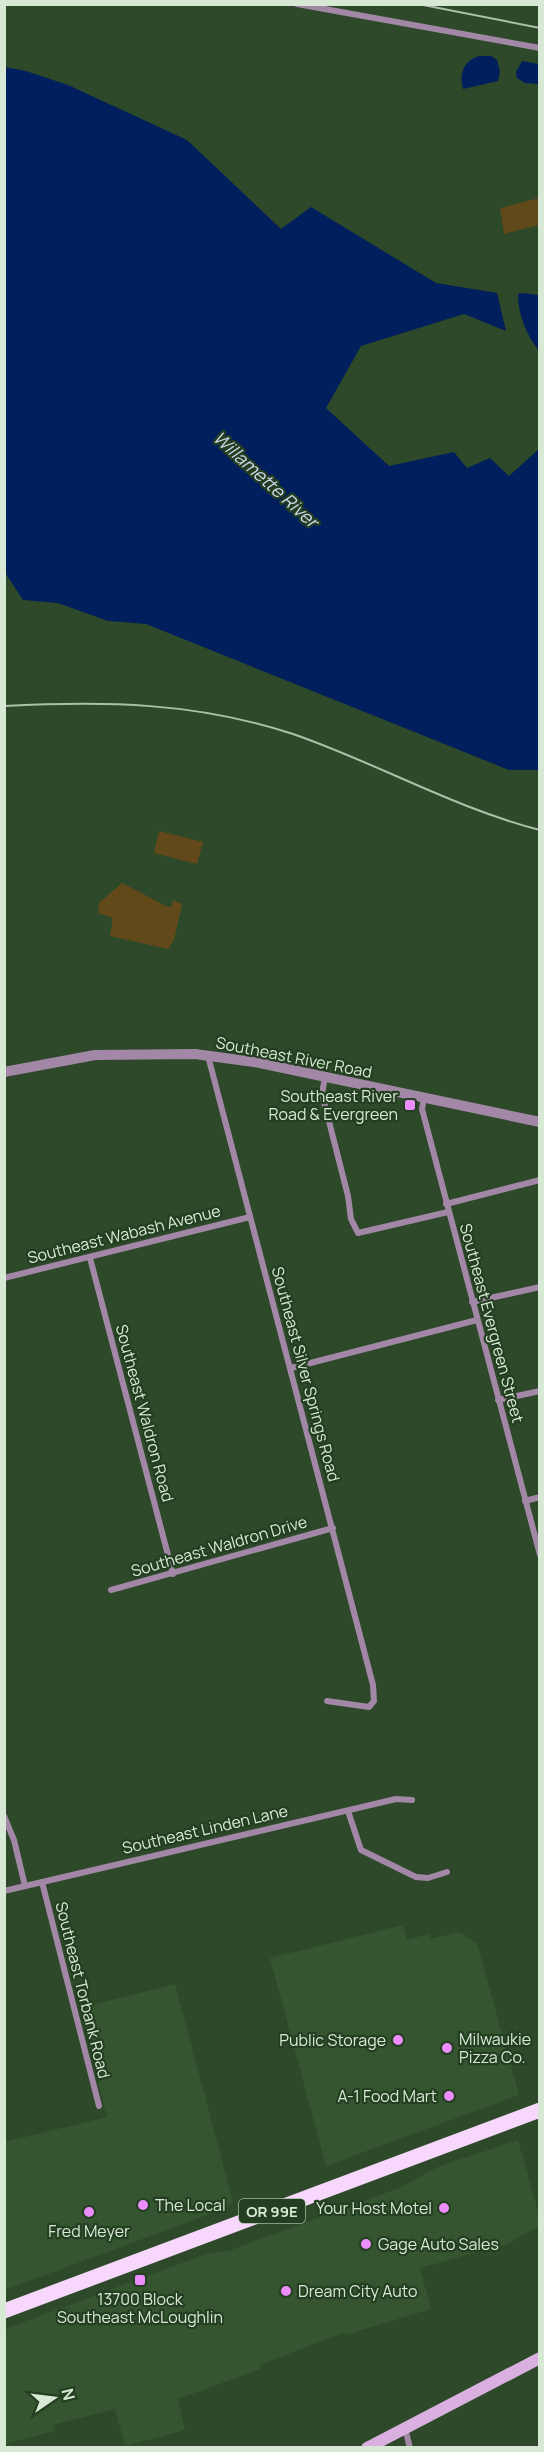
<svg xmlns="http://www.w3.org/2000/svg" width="544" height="2452" viewBox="0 0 544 2452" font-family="Manrope,sans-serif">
<rect width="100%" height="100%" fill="#2d492a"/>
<g fill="#34552f">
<polygon points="403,1925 407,1940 429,1934 431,1939 459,1932 477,1943 519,2095 326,2166 270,1958"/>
<polygon points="175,1984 233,2202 226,2208 5,2290 5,2142 107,2117 80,2008"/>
<polygon points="518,2140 539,2215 539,2226 507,2244 420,2268 431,2309 345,2335 344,2332 260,2365 261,2369 178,2399 185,2430 125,2446 115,2409 53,2425 55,2431 5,2444 5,2329 206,2254 228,2251 399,2188 440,2166"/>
</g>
<g fill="#61491a">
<polygon points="539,198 539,225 504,234 500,208"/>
<polygon points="159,831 203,842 197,864 154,853"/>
<polygon points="122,883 168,907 171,907 173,900 182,904 174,940 168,949 110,936 113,918 98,913 99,903"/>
</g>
<g fill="#011f5d">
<path d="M 479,56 L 491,56 L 497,60 L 500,72 L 498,81 L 463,89 C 459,74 463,61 479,56 Z"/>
<polygon points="522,61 539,64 539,87 537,84 525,83 517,78 516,72"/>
<polygon points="5,67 26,71 68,85 187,140 281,229 311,207 436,283 497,293 506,331 464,314 361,346 326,408 389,466 454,452 467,468 490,458 509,476 539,449 539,770 509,770 146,624 108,621 58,603 23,600 4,571"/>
<path d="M 523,293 L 539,295 L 539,351 C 526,334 518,315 518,294 Z"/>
</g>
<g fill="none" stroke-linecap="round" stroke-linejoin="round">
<g stroke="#a288a6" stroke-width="6">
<polyline points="297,4 540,48"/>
<polyline points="208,1056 373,1685 374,1701 369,1707 327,1701"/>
<polyline points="325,1077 322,1094 348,1196 351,1219 358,1233 448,1212"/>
<polyline points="424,1098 422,1109 540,1555"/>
<polyline points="446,1204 540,1180"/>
<polyline points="90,1258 173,1574"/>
<polyline points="4,1278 250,1217"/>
<polyline points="472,1302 540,1287"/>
<polyline points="291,1368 477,1320"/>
<polyline points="498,1400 540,1391"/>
<polyline points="525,1501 540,1497"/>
<polyline points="111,1590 333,1528"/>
<polyline points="348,1811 361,1850 416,1877 428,1878 447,1872"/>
<polyline points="4,1816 14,1840 25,1886"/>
<polyline points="42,1882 99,2106"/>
<polyline points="4,1891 396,1799 412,1800"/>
<polyline points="405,2428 410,2448"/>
</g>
<polyline stroke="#a288a6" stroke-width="10" points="4,1072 95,1055 195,1054 254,1062 540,1122"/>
<polyline stroke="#d9b0df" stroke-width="12" points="367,2448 540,2358"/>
<polyline stroke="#f7d7fc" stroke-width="15" points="4,2311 540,2110"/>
<g stroke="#acbfa9" stroke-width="2">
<polyline points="418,4 540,28"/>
<path d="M 4,706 C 105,701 196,702 293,734 C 377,763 454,808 540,830"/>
</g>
</g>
<g fill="#eb8dfb" stroke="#233e20" stroke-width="2">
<rect x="404" y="1099" width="12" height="12" rx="3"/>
<circle cx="398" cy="2040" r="6"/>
<circle cx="447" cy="2048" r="6"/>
<circle cx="449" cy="2096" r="6"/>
<circle cx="143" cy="2205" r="6"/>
<circle cx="444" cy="2208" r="6"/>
<circle cx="89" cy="2212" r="6"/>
<circle cx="366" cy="2244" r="6"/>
<rect x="134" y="2274" width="12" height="12" rx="3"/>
<circle cx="286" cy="2291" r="6"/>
</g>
<g text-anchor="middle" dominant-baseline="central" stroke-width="4.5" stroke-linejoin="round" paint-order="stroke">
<rect fill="#233e20" stroke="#a1b59f" stroke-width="1.5" x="239" y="2199" width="66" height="24" rx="4.5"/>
<g font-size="15" font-weight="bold" fill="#d7e8d5">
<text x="272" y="2211">OR 99E</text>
</g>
<g font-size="16" fill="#d7e8d5" stroke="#233e20">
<text transform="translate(294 1057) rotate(11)">Southeast River Road</text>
<text transform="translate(124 1234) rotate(-14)">Southeast Wabash Avenue</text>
<text transform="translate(492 1323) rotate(75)">Southeast Evergreen Street</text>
<text transform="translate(306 1374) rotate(75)">Southeast Silver Springs Road</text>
<text transform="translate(145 1413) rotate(75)">Southeast Waldron Road</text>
<text transform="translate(219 1546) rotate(-16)">Southeast Waldron Drive</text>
<text transform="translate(205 1829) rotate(-13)">Southeast Linden Lane</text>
<text transform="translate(83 1990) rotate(76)">Southeast Torbank Road</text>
</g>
<g font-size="16" fill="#d7e8d5" stroke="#233e20" text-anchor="end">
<text x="398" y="1096">Southeast River<tspan x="398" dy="18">Road &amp; Evergreen</tspan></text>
<text x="459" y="2039" text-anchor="start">Milwaukie<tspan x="459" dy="18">Pizza Co.</tspan></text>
<text x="386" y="2040">Public Storage</text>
<text x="437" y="2096">A-1 Food Mart</text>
<text x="155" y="2205" text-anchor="start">The Local</text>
<text x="432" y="2208">Your Host Motel</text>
<text x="89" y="2231" text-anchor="middle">Fred Meyer</text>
<text x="378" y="2244" text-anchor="start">Gage Auto Sales</text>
<text x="298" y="2291" text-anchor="start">Dream City Auto</text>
<text x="140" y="2299" text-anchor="middle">13700 Block<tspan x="140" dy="18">Southeast McLoughlin</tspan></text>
</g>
<g font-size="18" font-style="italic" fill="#ced9ec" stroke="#233e20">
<text transform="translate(266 479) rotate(42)">Willamette River</text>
</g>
</g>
<rect width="544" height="2452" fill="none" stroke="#d7e8d5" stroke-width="12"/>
<g transform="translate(54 2398) rotate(76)" stroke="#233e20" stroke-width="4.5" paint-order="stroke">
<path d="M0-4.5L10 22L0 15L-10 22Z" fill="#d7e8d5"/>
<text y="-9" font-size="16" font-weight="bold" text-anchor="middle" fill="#d7e8d5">N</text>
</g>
</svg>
